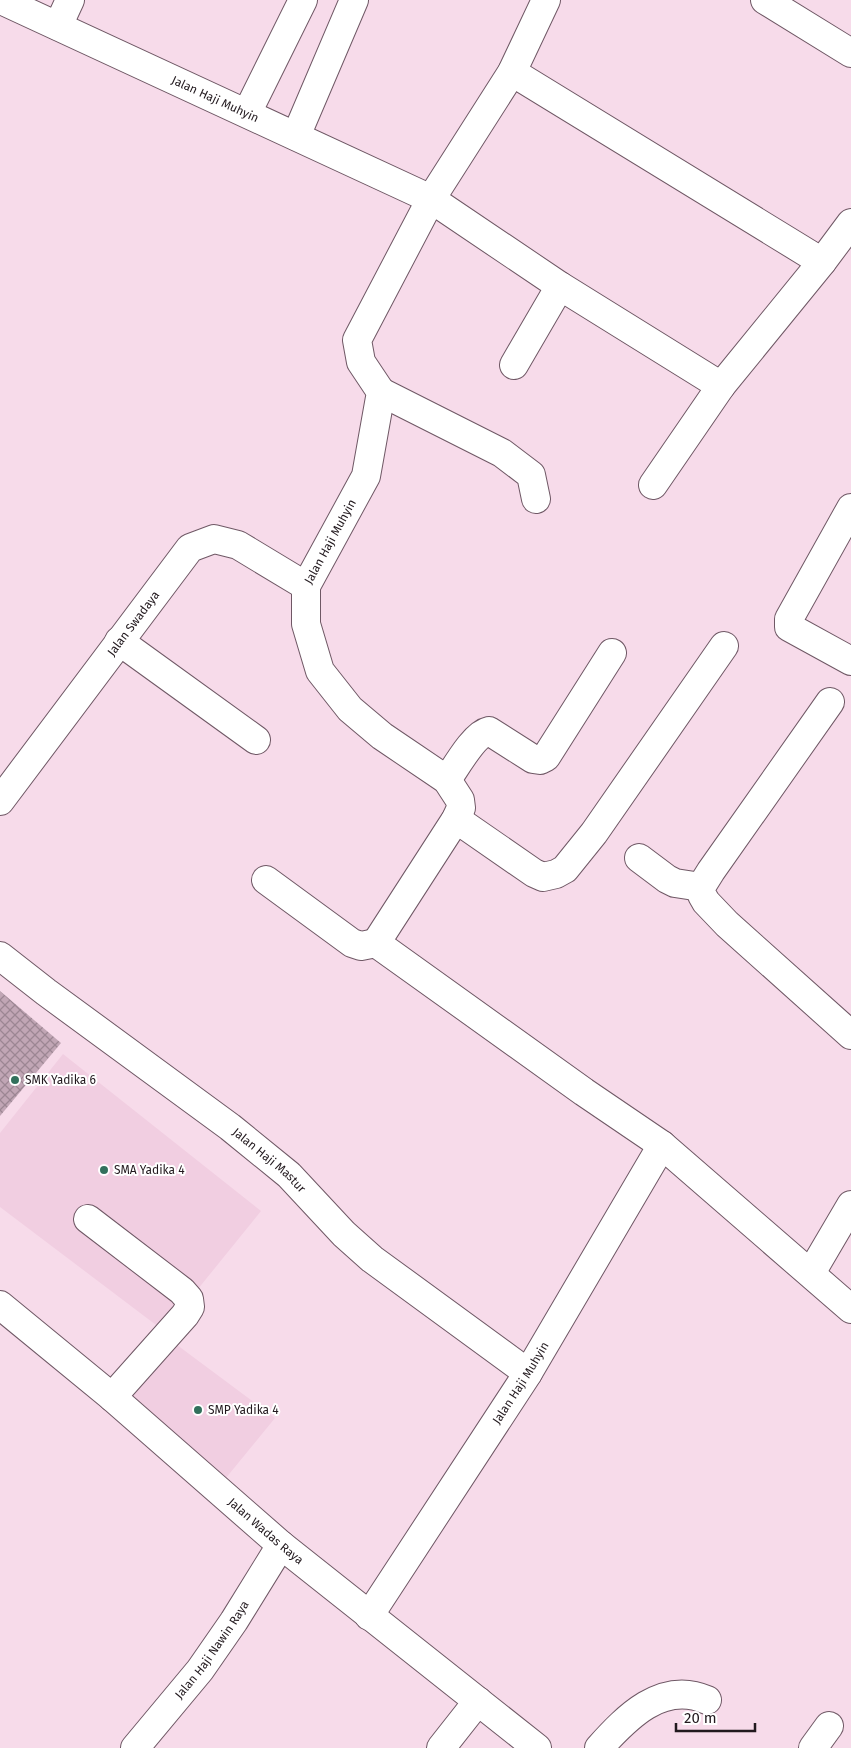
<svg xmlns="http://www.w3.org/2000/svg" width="851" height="1748" viewBox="0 0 851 1748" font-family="'Fira Sans',sans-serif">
<defs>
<pattern id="building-cross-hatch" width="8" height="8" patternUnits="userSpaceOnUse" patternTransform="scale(1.25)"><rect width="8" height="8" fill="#c1a6b5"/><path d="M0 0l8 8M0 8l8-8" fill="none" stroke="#9c8693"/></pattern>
</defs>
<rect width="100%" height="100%" fill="#f7dbea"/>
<g fill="#f1cee1">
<polygon points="63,1054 261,1211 164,1331 0,1207 0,1133"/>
<polygon points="173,1342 275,1418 221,1484 121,1401"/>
</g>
<polygon fill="url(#building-cross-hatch)" points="0,991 61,1043 0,1116"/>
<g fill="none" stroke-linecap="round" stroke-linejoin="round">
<g stroke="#6f5865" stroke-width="30">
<g id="minor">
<path id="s1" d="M 1,0 L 431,199 L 560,286 L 721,386"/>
<polyline points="765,0 851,53"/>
<polyline points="58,26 70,0"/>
<polyline points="512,72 822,262"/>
<polyline points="247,113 303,0"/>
<polyline points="296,136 354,0"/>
<polyline points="514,365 560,286"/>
<polyline points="381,392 502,453 531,475 536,499"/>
<polyline points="653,485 721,386 822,262 851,223"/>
<polyline points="851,508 789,619 789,627 851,661"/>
<polyline points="119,641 256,740"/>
<polyline points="830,702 711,871 701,887 702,895 706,902 727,924 851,1035"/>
<path d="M 447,780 C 456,767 474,734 489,731 L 533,759 L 540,760 L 546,757 L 612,653"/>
<path id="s2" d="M 0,801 L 190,548 L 214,539 L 238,545 L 306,586"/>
<polyline points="456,819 534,873 543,877 556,874 565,869 594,833 724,646"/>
<polyline points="639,858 667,879 675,883 701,887"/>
<polyline points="266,880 352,943 361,946 376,943 584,1092 662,1145 851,1309"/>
<path id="s3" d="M 376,943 L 456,819 L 461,808 L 460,800 L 447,780 L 382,736 L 350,709 L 320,671 L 306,624 L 306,586 L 366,476 L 381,392 L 361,362 L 357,340 L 431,199 L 512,72 L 546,0"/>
<path id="s4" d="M 0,956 L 46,992 L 230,1127 L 289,1175 L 344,1234 L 372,1259 L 528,1373"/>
<polyline points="88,1219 182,1291 189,1299 190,1307 185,1315 112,1397"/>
<polyline points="811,1273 851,1205"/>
<path id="s5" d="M 0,1305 L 112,1397 L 281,1545 L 537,1748"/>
<path id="s6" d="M 369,1616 L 528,1373 L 662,1145"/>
<path id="s7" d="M 135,1748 L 200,1670 L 234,1621 L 281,1545"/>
<polyline points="441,1748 478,1701"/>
<path d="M 599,1748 C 626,1718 662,1680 707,1700"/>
<polyline points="813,1748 829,1726"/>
</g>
</g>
<use href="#minor" stroke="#fff" stroke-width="28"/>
</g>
<g fill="#32705c" stroke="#fff" stroke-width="2">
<circle cx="15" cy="1080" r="5"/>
<circle cx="104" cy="1170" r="5"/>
<circle cx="198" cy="1410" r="5"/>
</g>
<g text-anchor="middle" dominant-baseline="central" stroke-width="4" stroke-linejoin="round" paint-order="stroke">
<g font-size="12" fill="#22191e" stroke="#fff">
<text stroke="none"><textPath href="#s1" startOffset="236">Jalan Haji Muhyin</textPath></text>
<text stroke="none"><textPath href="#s3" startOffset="498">Jalan Haji Muhyin</textPath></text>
<text stroke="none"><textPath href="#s2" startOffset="222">Jalan Swadaya</textPath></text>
<text stroke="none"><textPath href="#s4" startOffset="338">Jalan Haji Mastur</textPath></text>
<text stroke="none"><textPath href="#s6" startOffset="278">Jalan Haji Muhyin</textPath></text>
<text stroke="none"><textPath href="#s5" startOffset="349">Jalan Wadas Raya</textPath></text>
<text stroke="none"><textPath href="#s7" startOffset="125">Jalan Haji Nawin Raya</textPath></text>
</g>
<g font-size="12" fill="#22191e" stroke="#fff" text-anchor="start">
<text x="25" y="1080">SMK Yadika 6</text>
<text x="114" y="1170">SMA Yadika 4</text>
<text x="208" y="1410">SMP Yadika 4</text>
</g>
</g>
<path d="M676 1723v8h79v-8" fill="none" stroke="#22191e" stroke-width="2.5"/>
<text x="684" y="1723" font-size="15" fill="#22191e" stroke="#ffffff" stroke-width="4" paint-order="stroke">20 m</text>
</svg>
